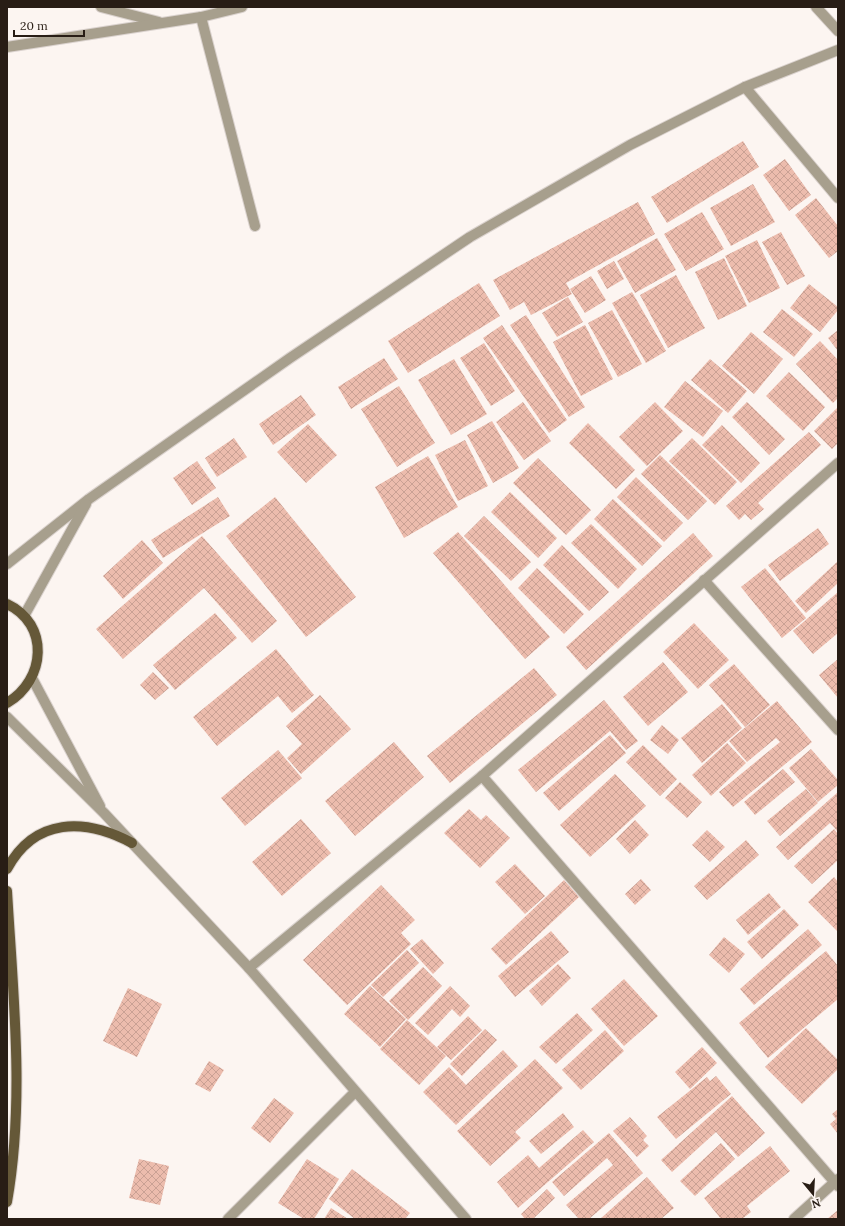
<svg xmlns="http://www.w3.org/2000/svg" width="845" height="1226" viewBox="0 0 845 1226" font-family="Lora,serif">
<defs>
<pattern id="building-cross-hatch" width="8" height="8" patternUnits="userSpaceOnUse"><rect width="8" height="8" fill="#ecbcad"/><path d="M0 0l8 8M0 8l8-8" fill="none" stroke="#caa194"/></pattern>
</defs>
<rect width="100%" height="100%" fill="#fcf5f1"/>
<g fill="url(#building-cross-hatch)">
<polygon points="743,141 759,167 667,223 651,197"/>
<polygon points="785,159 811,195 789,211 763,175"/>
<polygon points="753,184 775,222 731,246 710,208"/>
<polygon points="816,198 838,226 838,251 829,258 795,215"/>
<polygon points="638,202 655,234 566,283 572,294 531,315 524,302 510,310 493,280"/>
<polygon points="702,212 724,249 686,271 664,234"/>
<polygon points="781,232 805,276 787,285 762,242"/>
<polygon points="657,238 676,270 635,293 617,261"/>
<polygon points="757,240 780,288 749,303 725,256"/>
<polygon points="724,258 747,306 718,320 695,272"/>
<polygon points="614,261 624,279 607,289 597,271"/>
<polygon points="676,275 705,328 668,348 640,295"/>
<polygon points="591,276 606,300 585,313 570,289"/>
<polygon points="479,283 500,316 408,373 388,341"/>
<polygon points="809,284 838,307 838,310 820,332 790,308"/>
<polygon points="632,292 666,351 646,363 612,303"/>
<polygon points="568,297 583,322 557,337 542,313"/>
<polygon points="782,309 813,334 794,357 763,332"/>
<polygon points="612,310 642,364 618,377 588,323"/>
<polygon points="526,315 585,407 569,417 510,325"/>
<polygon points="502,325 567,420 549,433 483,338"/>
<polygon points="585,325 613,379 581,396 553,342"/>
<polygon points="838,330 838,351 828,338"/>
<polygon points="751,332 783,359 754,394 722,366"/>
<polygon points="820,341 838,360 838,398 833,403 796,364"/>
<polygon points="484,343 515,391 491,406 460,358"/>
<polygon points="384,358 398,379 351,409 338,387"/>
<polygon points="454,359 487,414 451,435 418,380"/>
<polygon points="710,359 747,391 728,413 691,380"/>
<polygon points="789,372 825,407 803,431 766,396"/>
<polygon points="685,381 723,411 703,437 664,407"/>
<polygon points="399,386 435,443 397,467 361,409"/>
<polygon points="301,395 316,415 273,445 259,424"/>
<polygon points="523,402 551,441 524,460 496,422"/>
<polygon points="655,402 683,431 647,466 619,437"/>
<polygon points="747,402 785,439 769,455 732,417"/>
<polygon points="838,407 838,443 832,449 814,431"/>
<polygon points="492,421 519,468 493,483 467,435"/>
<polygon points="588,423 635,470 616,489 569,443"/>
<polygon points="308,424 337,455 306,483 277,452"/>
<polygon points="722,425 760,463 741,483 702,445"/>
<polygon points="809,432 821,445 758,503 764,509 751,520 745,514 739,520 726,506"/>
<polygon points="234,438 247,457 217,477 205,458"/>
<polygon points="692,438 737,482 715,505 669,461"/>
<polygon points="465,440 488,486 458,501 435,455"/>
<polygon points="660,455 707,501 688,520 641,474"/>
<polygon points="428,456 458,507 404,538 375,487"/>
<polygon points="538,458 591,510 566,535 513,483"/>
<polygon points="197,461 216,488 192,505 173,478"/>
<polygon points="636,477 683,523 664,542 617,497"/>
<polygon points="510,492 557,538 538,558 491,512"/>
<polygon points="218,497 230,516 163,558 151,540"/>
<polygon points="275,497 356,597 306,637 226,536"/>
<polygon points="613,499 662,546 642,566 594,519"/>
<polygon points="484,516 531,562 511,581 464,536"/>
<polygon points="591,524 637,569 618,589 571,543"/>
<polygon points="818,528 829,544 780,581 768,565"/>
<polygon points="458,532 550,637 525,659 433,553"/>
<polygon points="693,533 713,556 586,670 566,647"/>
<polygon points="202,536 277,621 252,643 204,588 123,659 96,629"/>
<polygon points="142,540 163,563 123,599 103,576"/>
<polygon points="562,545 609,592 589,611 543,565"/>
<polygon points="838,561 838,583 806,613 795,601"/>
<polygon points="537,568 584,614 564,634 518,588"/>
<polygon points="765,568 806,618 782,638 741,587"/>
<polygon points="838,592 838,633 813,654 793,631"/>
<polygon points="215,613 237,638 175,690 153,665"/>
<polygon points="694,623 729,660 698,689 663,652"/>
<polygon points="276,649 314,695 292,713 278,696 217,746 193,717"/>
<polygon points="838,659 838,698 819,675"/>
<polygon points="663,662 688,692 648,726 623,697"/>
<polygon points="734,664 770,705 745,727 709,685"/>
<polygon points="534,668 557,695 450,783 427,756"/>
<polygon points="153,672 169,688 155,700 140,685"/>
<polygon points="320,695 351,729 301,774 287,758 302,744 286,726"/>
<polygon points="604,700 638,741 626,750 610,731 536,792 518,770"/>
<polygon points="777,701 812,742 733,807 719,792 780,742 776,738 747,762 729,741"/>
<polygon points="722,704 742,728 702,763 681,738"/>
<polygon points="662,725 679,740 668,754 650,740"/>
<polygon points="610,735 626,753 559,811 543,793"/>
<polygon points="394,742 424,777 355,836 325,801"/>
<polygon points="727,743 746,763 711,796 692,775"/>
<polygon points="643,745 677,779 660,796 626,762"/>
<polygon points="811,749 838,780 838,785 818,802 789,768"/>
<polygon points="278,750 302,778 245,826 221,798"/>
<polygon points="783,769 795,782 755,815 744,802"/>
<polygon points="615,774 646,806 590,857 560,825"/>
<polygon points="680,782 702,802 687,818 665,798"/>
<polygon points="806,789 818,803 780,836 767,821"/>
<polygon points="838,792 838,832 830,823 788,860 776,847"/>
<polygon points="469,809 481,820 486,815 510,838 480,868 444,833"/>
<polygon points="301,819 331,853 282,896 252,862"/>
<polygon points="635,820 649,835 630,854 616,839"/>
<polygon points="834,829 838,834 838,860 812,884 794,866"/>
<polygon points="707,830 725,847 710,862 692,845"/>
<polygon points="746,840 759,855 707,900 694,886"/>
<polygon points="515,864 545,896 525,914 495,882"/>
<polygon points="834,877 838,882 838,932 808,902"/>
<polygon points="641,879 651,890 635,905 625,894"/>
<polygon points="564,880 579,897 506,965 491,949"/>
<polygon points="381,885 415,920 401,933 411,944 347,1005 303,960"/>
<polygon points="769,893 781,907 748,935 736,920"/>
<polygon points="784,909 799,925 762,959 747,942"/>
<polygon points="808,929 822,945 754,1005 740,989"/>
<polygon points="551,931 569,952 515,997 498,976"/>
<polygon points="724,937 745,954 729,973 709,955"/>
<polygon points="422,939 444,963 433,974 410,949"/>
<polygon points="407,950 419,963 383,997 371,985"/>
<polygon points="826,951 838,966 838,999 768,1058 739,1023"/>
<polygon points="558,964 571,978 542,1006 529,991"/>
<polygon points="423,967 442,986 408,1020 389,1001"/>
<polygon points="624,979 658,1016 624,1046 591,1009"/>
<polygon points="370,986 406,1019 380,1047 344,1014"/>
<polygon points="450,986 470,1006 460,1017 452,1009 428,1035 415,1023"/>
<polygon points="128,988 162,1004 137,1057 103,1041"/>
<polygon points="577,1013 593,1030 556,1064 539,1047"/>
<polygon points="468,1016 482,1030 451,1060 437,1047"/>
<polygon points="407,1020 446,1056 419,1085 380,1049"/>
<polygon points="806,1028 838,1060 838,1069 802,1104 765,1067"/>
<polygon points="485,1029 497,1040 462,1076 450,1064"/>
<polygon points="605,1030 624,1051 581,1090 562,1070"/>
<polygon points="702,1047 717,1063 690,1089 675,1072"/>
<polygon points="503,1050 518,1066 456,1125 423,1092 449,1067 466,1085"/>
<polygon points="535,1059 563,1088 515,1132 521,1138 490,1166 457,1131"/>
<polygon points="209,1061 224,1070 210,1092 195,1084"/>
<polygon points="716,1076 731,1094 676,1139 657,1117 707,1077 710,1081"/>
<polygon points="732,1096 765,1133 738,1157 716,1132 672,1172 661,1160"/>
<polygon points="274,1098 294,1113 270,1143 251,1128"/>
<polygon points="838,1109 838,1134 830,1124 836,1119 832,1114"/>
<polygon points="563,1113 574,1127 541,1154 529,1141"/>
<polygon points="630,1117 647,1136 643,1140 649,1146 637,1157 613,1131"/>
<polygon points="583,1130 594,1142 518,1208 497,1182 528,1155 539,1168"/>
<polygon points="609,1133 643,1173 589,1219 579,1219 566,1205 613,1165 607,1158 564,1196 552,1182"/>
<polygon points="721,1143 735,1159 695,1196 680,1181"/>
<polygon points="770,1146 790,1171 747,1206 751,1212 742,1219 721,1219 704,1198"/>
<polygon points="139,1159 169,1166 160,1205 129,1198"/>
<polygon points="307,1159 339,1179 314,1219 304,1219 278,1203"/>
<polygon points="352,1169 410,1213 405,1219 355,1219 329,1199"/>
<polygon points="647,1177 674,1208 661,1219 600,1219"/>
<polygon points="547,1189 555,1198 533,1219 525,1219 521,1214"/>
<polygon points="331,1208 348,1219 324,1219"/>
<polygon points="838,1210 838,1219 827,1219"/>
</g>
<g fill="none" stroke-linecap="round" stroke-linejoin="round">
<g stroke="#dad2ce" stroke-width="12">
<g id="minor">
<polyline points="101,7 159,22"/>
<polyline points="816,7 838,31"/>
<polyline points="201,17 255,226"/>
<polyline points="7,47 201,17 242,7"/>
<polyline points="745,87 838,198"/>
<polyline points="7,564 89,499 290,358 470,237 630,145 745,87 838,50"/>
<polyline points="704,580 838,730"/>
<polyline points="24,616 86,504"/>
<polyline points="32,678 100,806"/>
<polyline points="7,717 104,813 249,968 466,1219"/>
<polyline points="482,776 838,1186"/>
<polyline points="249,968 482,776 838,463"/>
<polyline points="228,1219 355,1092"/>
<polyline points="794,1219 838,1179"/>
</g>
</g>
<g stroke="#dad2ce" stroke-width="12">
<g id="major">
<path d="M 7,604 C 50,624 46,680 7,703"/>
<path d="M 7,869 C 35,817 85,818 132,843"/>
<path d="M 7,891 C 13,994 25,1100 7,1202"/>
</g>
</g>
<use href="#minor" stroke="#a79f8d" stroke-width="10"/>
<use href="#major" stroke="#655838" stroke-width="10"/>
</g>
<rect width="845" height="1226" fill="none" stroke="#281d15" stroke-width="16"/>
<g transform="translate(813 1194) rotate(162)" stroke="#fcf5f1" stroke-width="3" paint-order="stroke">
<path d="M0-3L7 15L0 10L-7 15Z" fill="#281d15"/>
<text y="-6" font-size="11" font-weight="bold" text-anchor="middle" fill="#281d15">N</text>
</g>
<path d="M14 30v6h70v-6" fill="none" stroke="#281d15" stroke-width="2"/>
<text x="20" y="30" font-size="12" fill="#281d15" stroke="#fcf5f1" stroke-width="3" paint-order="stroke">20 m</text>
</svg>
